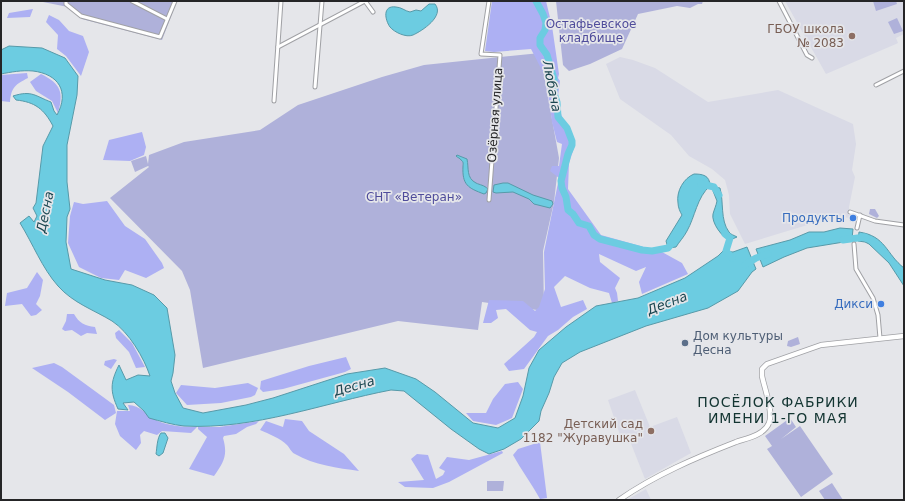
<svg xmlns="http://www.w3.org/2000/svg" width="905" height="501" viewBox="0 0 905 501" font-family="'DejaVu Sans',sans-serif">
<rect width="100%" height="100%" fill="#e5e6ea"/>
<g fill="#d9dae6">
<polygon points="785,1 904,1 904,34 896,38 898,43 896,44 826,74"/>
<polygon points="620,57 633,60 655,68 708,102 778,90 853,124 856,144 852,170 855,177 849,207 849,218 837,216 745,244 730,214 729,195 725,180 712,169 689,156 671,135 620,99 606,64"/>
<polygon points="635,390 650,427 677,417 691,453 645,479 628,436 621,438 608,400"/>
<polygon points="646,489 651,500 627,500"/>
</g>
<g fill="#afb1da">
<polygon points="38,1 177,1 162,40 82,19 68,7"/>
<polygon points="556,1 703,1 702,4 698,4 690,8 677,6 638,14 622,49 590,64 569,71 563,65"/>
<polygon points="873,1 896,1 897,4 876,11"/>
<polygon points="897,18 903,31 894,34 888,22"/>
<polygon points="540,53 559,158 554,202 543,251 544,311 482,302 478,330 398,321 203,368 190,290 182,271 110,198 149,167 148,166 135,172 131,161 146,156 148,164 149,155 184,142 260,130 298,105 382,77 424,65"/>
<polygon points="870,209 875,209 879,216 877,218 869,214"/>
<polygon points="798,337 800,344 791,347 787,346 788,341"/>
<polygon points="790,418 796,427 781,439 800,426 833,474 801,497 767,449 772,446 765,436"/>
<polygon points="487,481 504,481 503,491 487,491"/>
<polygon points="832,483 843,500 825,500 819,491"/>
</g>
<g fill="#adb0f3">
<polygon points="492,1 546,1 552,26 559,74 558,78 560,81 558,96 559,106 562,117 573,136 575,145 569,163 568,189 601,235 662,252 682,263 688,274 642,294 639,282 646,267 636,271 599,254 600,262 620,278 615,288 617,293 618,301 612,303 609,293 590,288 565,276 554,287 561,307 583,300 587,309 573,317 558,330 548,336 524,369 509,371 504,364 534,337 537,332 530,330 506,309 496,310 498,318 491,323 483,323 489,300 523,301 535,311 539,307 545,289 544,252 559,178 550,171 552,166 559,166 562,144 557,142 552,122 546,78 531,49 494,52 485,51"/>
<polygon points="33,9 30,17 7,18 9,13"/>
<polygon points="49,15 59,20 69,31 83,36 89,52 81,76 66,56 57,49 58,35 46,22"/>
<path d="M 27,73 L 28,78 C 16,84 11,87 10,102 L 1,101 L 1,75 Z"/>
<path d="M 41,74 C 61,84 64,92 58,113 L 52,101 L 36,91 L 30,82 Z"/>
<polygon points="142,132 146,147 144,155 130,161 103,160 109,140"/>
<polygon points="107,201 125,226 145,239 162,263 164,268 146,278 125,270 119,280 101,278 79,267 68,243 70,216 74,202 83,204"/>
<polygon points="37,272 43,280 40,296 36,304 42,310 36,315 31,316 22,304 5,306 7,293 27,288"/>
<path d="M 67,314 L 74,314 C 79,323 85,326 95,327 L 97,334 L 87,333 L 81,336 L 72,330 L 65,331 L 62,329 L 66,321 Z"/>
<polygon points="119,330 132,343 145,367 136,368 129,352 116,338 115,333"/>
<polygon points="346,357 351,369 345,372 283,389 263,392 260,389 261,381 309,366"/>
<polygon points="114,359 117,360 111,369 104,365 105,361"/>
<polygon points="54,363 62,367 114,405 116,413 105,420 68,392 32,368"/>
<polygon points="518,382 523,389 512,418 496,425 473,421 466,413 486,413 493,399 505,384"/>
<polygon points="248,383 258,388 255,395 251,397 221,403 187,405 176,393 181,385 215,388"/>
<path d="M 128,405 C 140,405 148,416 158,421 C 169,426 185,427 197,427 L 191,433 L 162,431 L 157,435 L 144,431 L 140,435 L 141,443 L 136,450 L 120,436 L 115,424 L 117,411 L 130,411 Z"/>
<path d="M 285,419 L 302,421 L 309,431 L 344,454 L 359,471 C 338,468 314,465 295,454 C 291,452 290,448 287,445 C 280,438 269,434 260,430 L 266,421 L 283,427 Z"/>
<path d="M 259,421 L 256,424 L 247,427 L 236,434 L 224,436 L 223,438 C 228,455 224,462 214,476 L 189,469 L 207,437 L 198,429 L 198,427 L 219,427 Z"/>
<path d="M 540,442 L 547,498 L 540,499 C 532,484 521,470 513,455 L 518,449 Z"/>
<polygon points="502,451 503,453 449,482 433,488 405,487 398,482 424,480 411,459 417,454 428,455 436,479 443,475 445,471 439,468 447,457 469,460"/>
</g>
<g fill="#6ccce1" stroke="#579aa9">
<path d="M 429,4 L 435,4 C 445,16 422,31 413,35 C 406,38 394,32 390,27 C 385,20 382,5 396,7 C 401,7 405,11 410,12 L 416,10 L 421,11 Z"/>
<path d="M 9,46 L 42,48 L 65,58 L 78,76 L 77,95 L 67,145 L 67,182 L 70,209 L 67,217 L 66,242 L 71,269 L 105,280 L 132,285 L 154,295 L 167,308 L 175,355 L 173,373 L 171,381 L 175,393 L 183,408 L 203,413 L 246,405 L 273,398 L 347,374 L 385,368 L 416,379 L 435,392 L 473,423 L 498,428 L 515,418 L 523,396 L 529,368 L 539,350 L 566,327 L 596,306 L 638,298 L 685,278 L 718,256 L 723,251 L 733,252 L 747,247 L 756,269 L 752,272 L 738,291 L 708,308 L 646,326 L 580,352 L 562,363 L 554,377 L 549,393 L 541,411 L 539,421 L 521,439 L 504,449 L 489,454 L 479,449 L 451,429 L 404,391 L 391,390 C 323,403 254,430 184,426 C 173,425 160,421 149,418 L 144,411 L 134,402 L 123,403 L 128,410 L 118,409 C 110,391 110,383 119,365 L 126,380 L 138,375 L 150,376 C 144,358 129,332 112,321 C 94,310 73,303 58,286 C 42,268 33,244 20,223 L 29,216 L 34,222 L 37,216 L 33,208 L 36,203 L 43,146 L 53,126 C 44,109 35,102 16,100 L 13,96 C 32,90 35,96 51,102 L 54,111 L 57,115 C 70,91 58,74 33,71 C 22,70 11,72 1,74 L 1,50 Z"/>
<path d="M 457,155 L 467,159 C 469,168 466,178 476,183 C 480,185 484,185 488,189 L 486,193 L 484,194 C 468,188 462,185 463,166 C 463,164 464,162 461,160 C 460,158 458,158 456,156 Z"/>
<path d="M 694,174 C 702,174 710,175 710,186 C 697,197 695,217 687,231 C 684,237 679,242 676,247 L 668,248 L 666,241 L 682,215 C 680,212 678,207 678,203 C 676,191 684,178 694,174 Z"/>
<polygon points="503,183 508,183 533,195 552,201 553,204 550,208 534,204 529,199 513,192 496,193 493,192 494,185"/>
<path d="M 714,187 L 720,188 C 724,202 720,220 729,232 C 731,235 734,235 737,237 L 730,240 C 722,238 711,222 713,214 C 714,210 716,206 717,201 L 713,191 Z"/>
<polygon points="840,228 853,229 852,239 850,241 807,248 784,257 763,267 756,249 790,240 809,232 824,232"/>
<path d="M 859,232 C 886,236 886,254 904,268 L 904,286 L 889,263 L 869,244 L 865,242 L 858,241 Z"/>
<path d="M 161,433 L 165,433 L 168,438 L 163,453 L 159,456 L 156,454 C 157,448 157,438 161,433 Z"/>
</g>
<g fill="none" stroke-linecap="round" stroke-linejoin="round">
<g stroke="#6ccce1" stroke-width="7">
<polyline points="536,1 543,14 546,23 545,30 540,38 540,45 547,55 554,79 554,93 557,102 558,117 567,128 572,141 572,145 568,154 561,181 562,188 566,197 568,210 573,214 579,223 589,226 594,235 600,239 642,250 652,251 668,248 674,241"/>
<polyline points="701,184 714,187 719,195"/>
<polyline points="725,234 730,238 726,251 732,258"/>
<polyline points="843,240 865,237 866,238"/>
<polyline points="745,265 756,258 768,254"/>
</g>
<g stroke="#a0a1a5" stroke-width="5">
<g id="street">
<polyline points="66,1 66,4 81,16 160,37 175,1"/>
<polyline points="132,1 167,19"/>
<polyline points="365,1 373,12"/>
<polyline points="779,1 807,55 812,58"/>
<polyline points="278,47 365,1"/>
<polyline points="876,85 904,71"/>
<polyline points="315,87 322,1"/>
<polyline points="274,101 281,1"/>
<polyline points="489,200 500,55 481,54 489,1"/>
<polyline points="850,212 875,221 904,225"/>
<polyline points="857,228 860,215"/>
<polyline points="854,244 856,269 873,298 878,315 880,338"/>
</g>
</g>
<g stroke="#a0a1a5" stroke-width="6">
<path id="secondary" d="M 619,500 C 655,475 695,458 736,442 C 748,438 764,435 769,423 C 774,413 764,387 762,376 L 762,369 L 767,364 L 821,345 L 904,336"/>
</g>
<use href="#street" stroke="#fff" stroke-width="3"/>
<use href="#secondary" stroke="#fff" stroke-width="4.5"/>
</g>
<g fill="#8d6e63" stroke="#e5e6ea" stroke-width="1.5">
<circle cx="852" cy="36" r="4"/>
<circle cx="651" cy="431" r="4"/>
</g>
<g fill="#3f7fe0" stroke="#e5e6ea" stroke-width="1.5">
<circle cx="853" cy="218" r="4"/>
<circle cx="881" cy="304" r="4"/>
</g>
<circle fill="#5c6f8a" stroke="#e5e6ea" stroke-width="1.5" cx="685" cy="343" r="4"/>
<g text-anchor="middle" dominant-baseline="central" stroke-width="3.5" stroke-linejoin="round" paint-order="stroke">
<g font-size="12" fill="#4f4c9b" stroke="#e5e6ea">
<text x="591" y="24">Остафьевское<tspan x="591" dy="14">кладбище</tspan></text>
<text x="414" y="197">СНТ «Ветеран»</text>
</g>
<g font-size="12" fill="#785e54" stroke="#e5e6ea" text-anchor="end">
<text x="844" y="29">ГБОУ школа<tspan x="844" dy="14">№ 2083</tspan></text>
<text x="643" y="424">Детский сад<tspan x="643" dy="14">1182 "Журавушка"</tspan></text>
</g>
<g font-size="12" fill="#252527" stroke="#e5e6ea">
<text transform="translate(495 115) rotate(-86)">Озёрная улица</text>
</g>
<g font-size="12" fill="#366cbe" stroke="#e5e6ea" text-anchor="end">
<text x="845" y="218">Продукты</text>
<text x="873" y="304">Дикси</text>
</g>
<g font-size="12" fill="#4e5e75" stroke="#e5e6ea" text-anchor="start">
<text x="693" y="336">Дом культуры<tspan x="693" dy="14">Десна</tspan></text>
</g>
<g font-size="13" font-style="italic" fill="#1b4650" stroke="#e5e6ea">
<text transform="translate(552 86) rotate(79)">Любача</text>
<text transform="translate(45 212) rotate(-78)">Десна</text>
<text transform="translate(667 303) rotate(-21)">Десна</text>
<text transform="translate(354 386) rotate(-16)">Десна</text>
</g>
<g font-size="14" letter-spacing="1" fill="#133532" stroke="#e5e6ea">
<text x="778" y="402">ПОСЁЛОК ФАБРИКИ<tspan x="778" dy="16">ИМЕНИ 1-ГО МАЯ</tspan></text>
</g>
</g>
<rect width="905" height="501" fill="none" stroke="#252527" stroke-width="4"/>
</svg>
